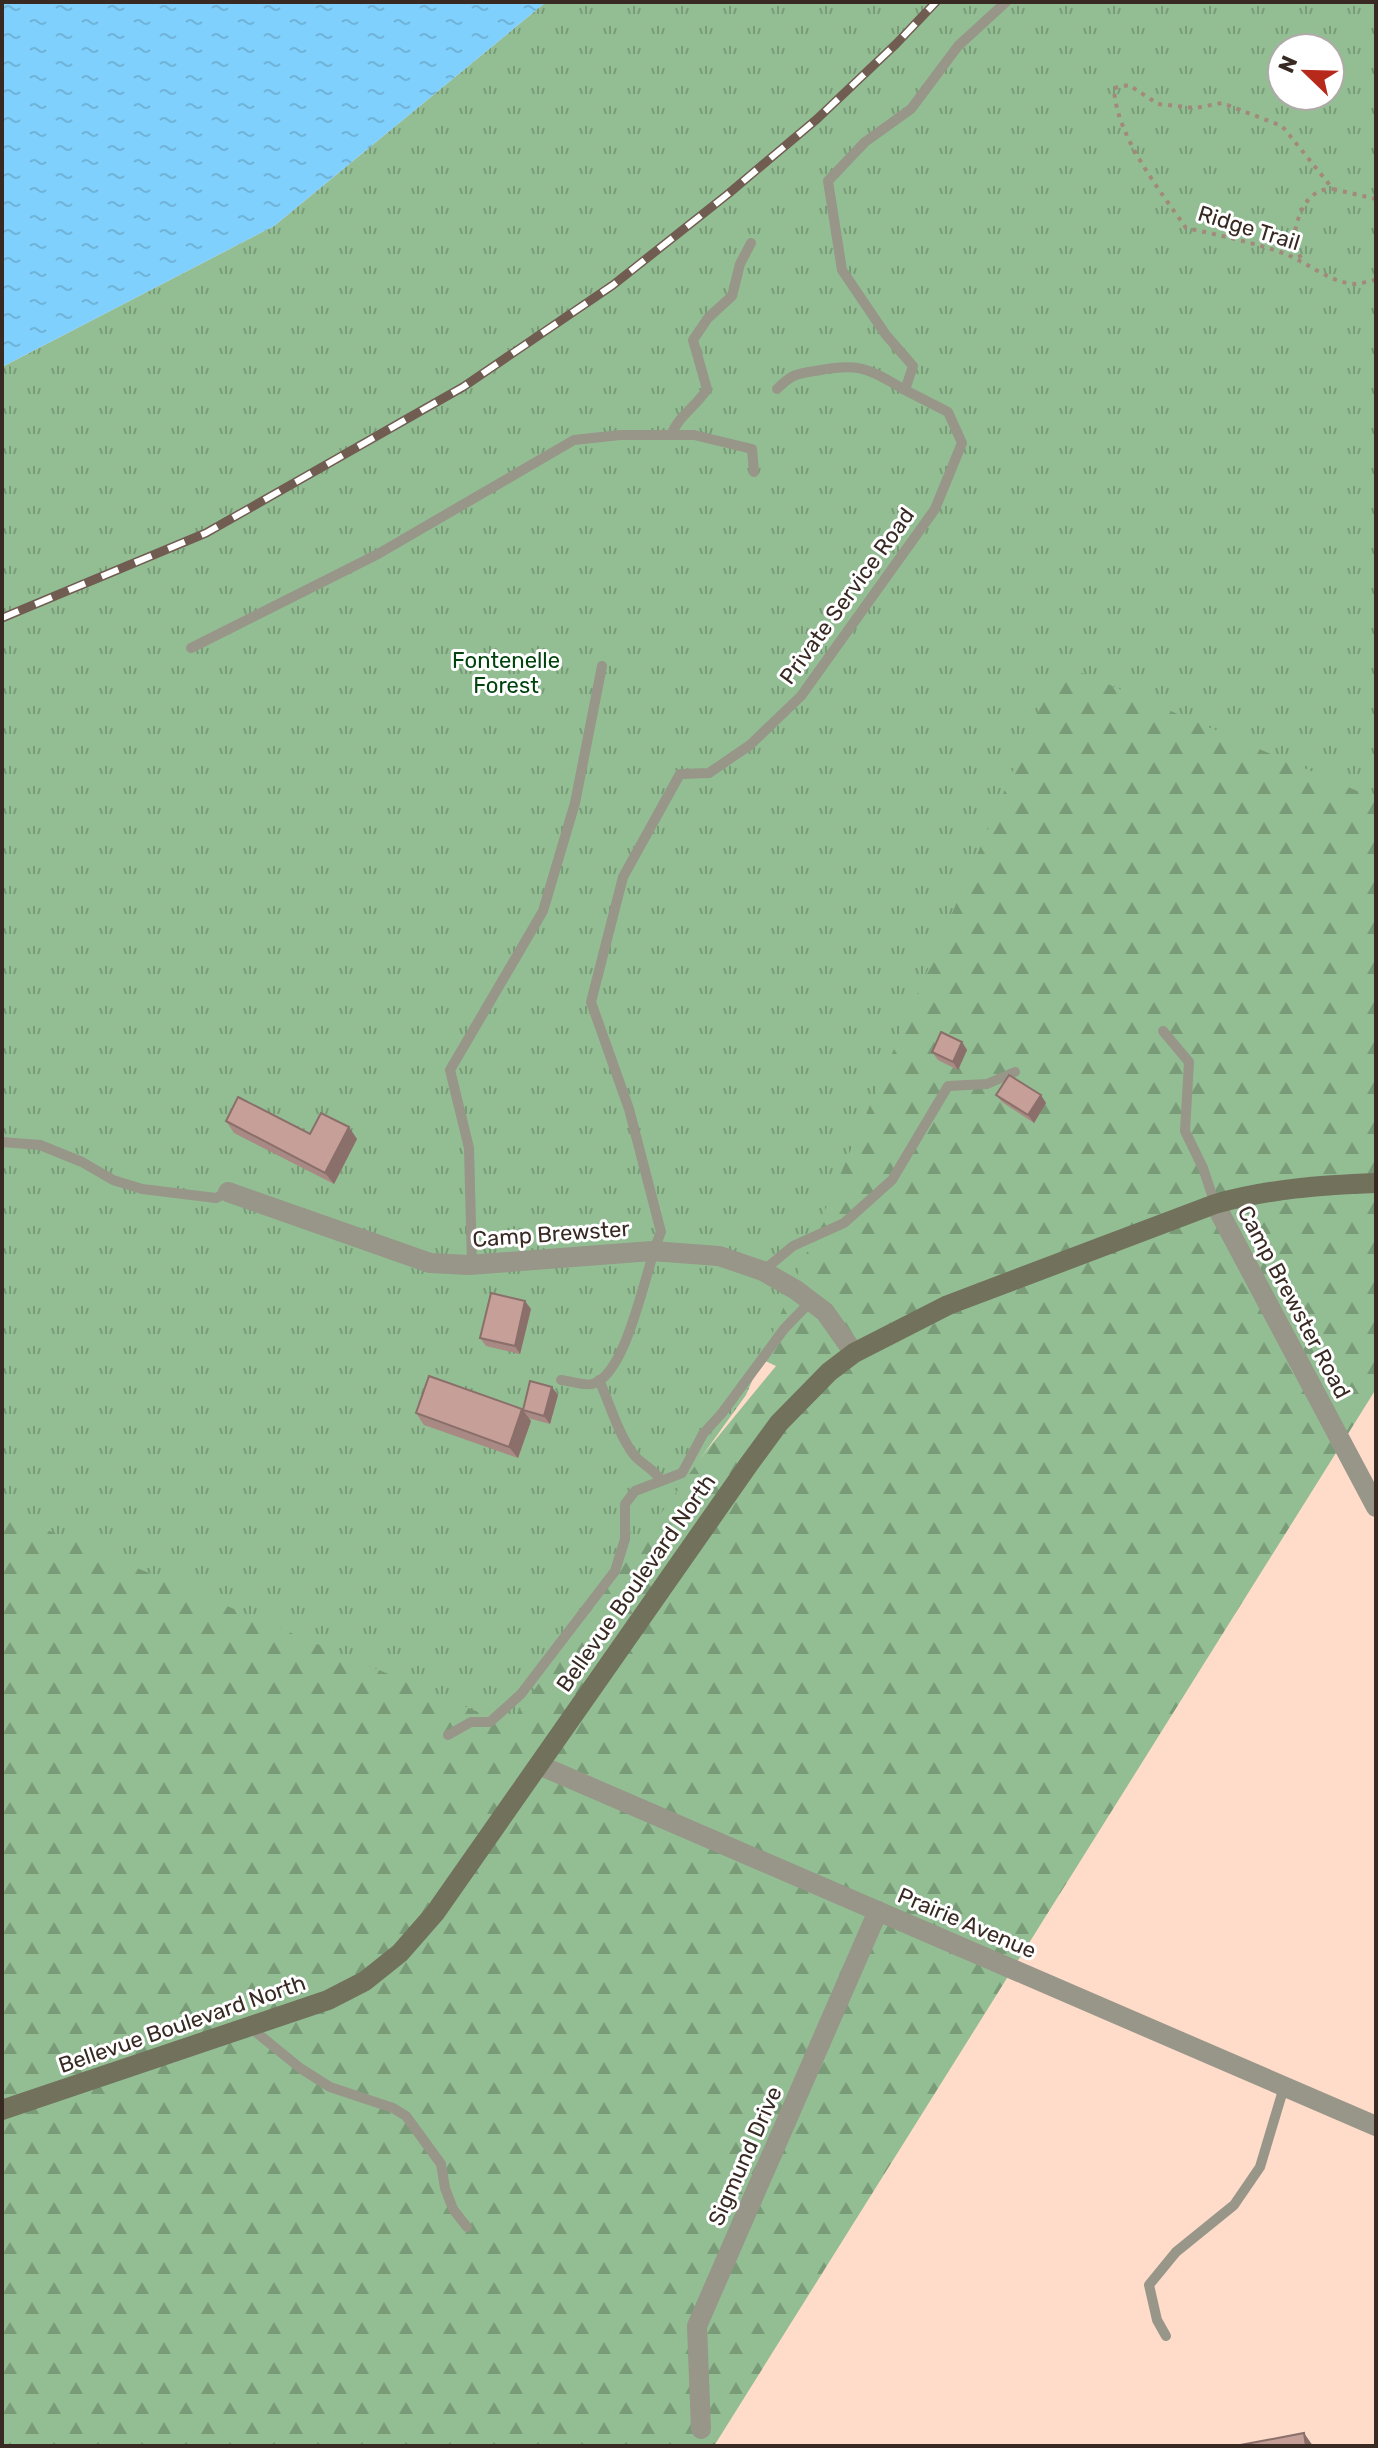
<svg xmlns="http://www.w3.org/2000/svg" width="1378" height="2448" viewBox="0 0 1378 2448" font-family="Rubik,sans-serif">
<defs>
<pattern id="forest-firs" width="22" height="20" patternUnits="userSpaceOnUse" patternTransform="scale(2)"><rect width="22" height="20" fill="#93be94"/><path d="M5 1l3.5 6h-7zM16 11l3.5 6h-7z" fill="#799b78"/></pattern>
<pattern id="park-tufts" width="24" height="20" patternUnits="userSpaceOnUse" patternTransform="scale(2)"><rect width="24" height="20" fill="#93be94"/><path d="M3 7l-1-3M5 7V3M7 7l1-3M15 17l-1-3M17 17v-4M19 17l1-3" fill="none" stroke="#799b78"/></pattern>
<pattern id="water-ripples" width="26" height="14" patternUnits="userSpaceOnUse" patternTransform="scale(2)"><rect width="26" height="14" fill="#80d0fe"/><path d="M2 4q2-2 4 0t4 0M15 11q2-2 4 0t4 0" fill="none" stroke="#6fb3d9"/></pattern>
</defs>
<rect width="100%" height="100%" fill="#ffdbc9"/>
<path fill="url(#forest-firs)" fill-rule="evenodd" d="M 1376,2 L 1376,1389 L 714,2446 L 2,2446 L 2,377 ZM 1282,48 L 1330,48 L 1330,96 L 1282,96 ZM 661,1312 L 776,1366 L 510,1690 Z"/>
<path fill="url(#park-tufts)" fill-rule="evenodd" d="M 546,2 L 1376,2 L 1376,799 L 1059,663 L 746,1395 L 509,1725 L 2,1511 L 2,367 L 274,226 ZM 1282,48 L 1330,48 L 1330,96 L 1282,96 Z"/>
<polygon fill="url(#water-ripples)" points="2,2 546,2 274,226 2,367"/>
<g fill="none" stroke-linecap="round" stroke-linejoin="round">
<g stroke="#a3897c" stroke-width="4" stroke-dasharray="4 6" stroke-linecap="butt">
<path d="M 1376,199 L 1333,189 L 1282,126 L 1222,103 L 1195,108 L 1158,104 L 1129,85 L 1114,88 C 1116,136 1159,189 1186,228 C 1219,235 1251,242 1283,253 C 1306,261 1332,285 1358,284 C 1364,283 1370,280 1376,280"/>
<path d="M 1301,258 L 1293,244 C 1296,220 1304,188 1333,189"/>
</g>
<g stroke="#979688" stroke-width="10">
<path d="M 777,389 C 791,375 795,374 815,371 C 859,362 867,368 905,390"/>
<path d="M 671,435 C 679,415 696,407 707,389 L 693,340 L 708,318 L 732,296 L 740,264 L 751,243"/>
<polyline points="191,648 378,554 574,440 620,435 694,435 752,449 754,472"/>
<polyline points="1163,1031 1189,1062 1185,1131 1203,1168 1215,1204"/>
<polyline points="2,1142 40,1145 82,1162 113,1180 142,1189 216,1198 228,1192"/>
<polyline points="472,1264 469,1148 450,1070 543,911 575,803 602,666"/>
<polyline points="763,1271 793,1246 844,1223 892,1180 948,1086 987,1084 1015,1072"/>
<path d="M 561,1380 C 570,1381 584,1386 592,1384 C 628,1376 646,1264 661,1232 L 629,1109 L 591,1002 L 623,877 L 680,774 L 709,773 L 750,745 L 801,696 L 935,509 L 962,443 L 948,412 L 905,390 L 913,366 L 886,335 L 842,270 L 828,181 L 865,142 L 911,109 L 958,46 L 1006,2"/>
<path d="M 599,1380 C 610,1404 618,1434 634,1455 C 642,1465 654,1468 661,1481"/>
<polyline points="448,1735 471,1722 490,1722 521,1694 615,1571 625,1539 625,1504 635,1491 682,1473 703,1434 722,1413 784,1329 811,1301"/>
<polyline points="251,2028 300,2068 330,2087 393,2108 406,2116 441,2164 445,2188 453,2209 467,2227"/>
<polyline points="1166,2336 1157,2320 1149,2285 1176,2252 1234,2205 1260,2167 1284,2087"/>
</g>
<g stroke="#979688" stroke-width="20">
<polyline points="228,1192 430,1263 469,1265 652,1251 719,1256 763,1271 796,1290 825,1312 854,1353"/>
<polyline points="1215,1204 1376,1507"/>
<polyline points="539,1765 1376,2126"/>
<polyline points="701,2429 697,2326 878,1911"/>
</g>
<path stroke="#72715c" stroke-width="20" d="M 2,2110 L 328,2000 L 365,1981 L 400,1953 L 435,1913 L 749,1464 L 779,1423 L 829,1372 L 854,1353 L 948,1305 L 1215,1204 C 1268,1189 1321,1185 1376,1183"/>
<g stroke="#715c52" stroke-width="9">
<polyline id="rail" points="2,618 206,533 463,387 613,285 728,194 817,119 896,44 936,2"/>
</g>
<use href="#rail" stroke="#fff" stroke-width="6" stroke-dasharray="18" stroke-linecap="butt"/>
</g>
<g fill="#a98983">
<polygon points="962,1042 967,1050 958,1070 938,1060 932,1052"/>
<polygon points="996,1095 1046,1103 1034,1123 1002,1102"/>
<polygon points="226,1121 310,1134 357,1139 334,1184 234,1133"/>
<polygon points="531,1309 520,1354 486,1346 480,1338"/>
<polygon points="558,1395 550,1424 528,1418 531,1421 518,1458 424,1425 416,1413 523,1410"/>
</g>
<g fill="#8a6f6a">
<polygon points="962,1042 967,1050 958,1070 953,1062"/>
<polygon points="1041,1095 1046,1103 1034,1123 1028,1115"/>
<polygon points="349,1127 357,1139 334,1184 325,1173"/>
<polygon points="525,1301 531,1309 520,1354 515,1346"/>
<polygon points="552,1387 558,1395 550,1424 544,1416"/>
<polygon points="522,1409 531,1421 518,1458 509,1447"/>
<polygon points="1304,2433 1313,2446 1306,2446"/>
</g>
<g fill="#c59f98" stroke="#8a6f6a" stroke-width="2">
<polygon points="941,1032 962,1042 953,1062 932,1052"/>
<polygon points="1009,1075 1041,1095 1028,1115 996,1095"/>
<polygon points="238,1097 310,1134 321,1113 349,1127 325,1173 226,1121"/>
<polygon points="491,1293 525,1301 515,1346 480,1338"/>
<polygon points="429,1376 522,1409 509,1447 416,1413"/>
<polygon points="530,1381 552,1387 544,1416 523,1410"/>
<polygon points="1304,2433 1306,2446 1235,2446"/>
</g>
<g text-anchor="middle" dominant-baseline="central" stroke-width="6" stroke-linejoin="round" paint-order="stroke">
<g font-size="22" fill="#382a23" stroke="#fff">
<text transform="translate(1249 228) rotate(17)">Ridge Trail</text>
<text transform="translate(847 596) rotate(-54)">Private Service Road</text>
<text transform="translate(551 1234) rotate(-4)">Camp Brewster</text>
<text transform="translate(1294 1302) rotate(62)">Camp Brewster Road</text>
<text transform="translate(636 1583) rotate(-55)">Bellevue Boulevard North</text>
<text transform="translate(967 1923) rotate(23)">Prairie Avenue</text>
<text transform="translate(182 2024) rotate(-19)">Bellevue Boulevard North</text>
<text transform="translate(745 2156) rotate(-66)">Sigmund Drive</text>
</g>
<g font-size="22" fill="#00430c" stroke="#fff">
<text x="506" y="660">Fontenelle<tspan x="506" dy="25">Forest</tspan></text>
</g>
</g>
<rect width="1378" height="2448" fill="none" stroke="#382a23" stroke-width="8"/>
<g transform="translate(1306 72) rotate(293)"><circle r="38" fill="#ffffff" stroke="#afaaa7" stroke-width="2"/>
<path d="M0-6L14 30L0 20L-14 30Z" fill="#b7291b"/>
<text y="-12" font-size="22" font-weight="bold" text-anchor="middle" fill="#382a23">N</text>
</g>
</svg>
